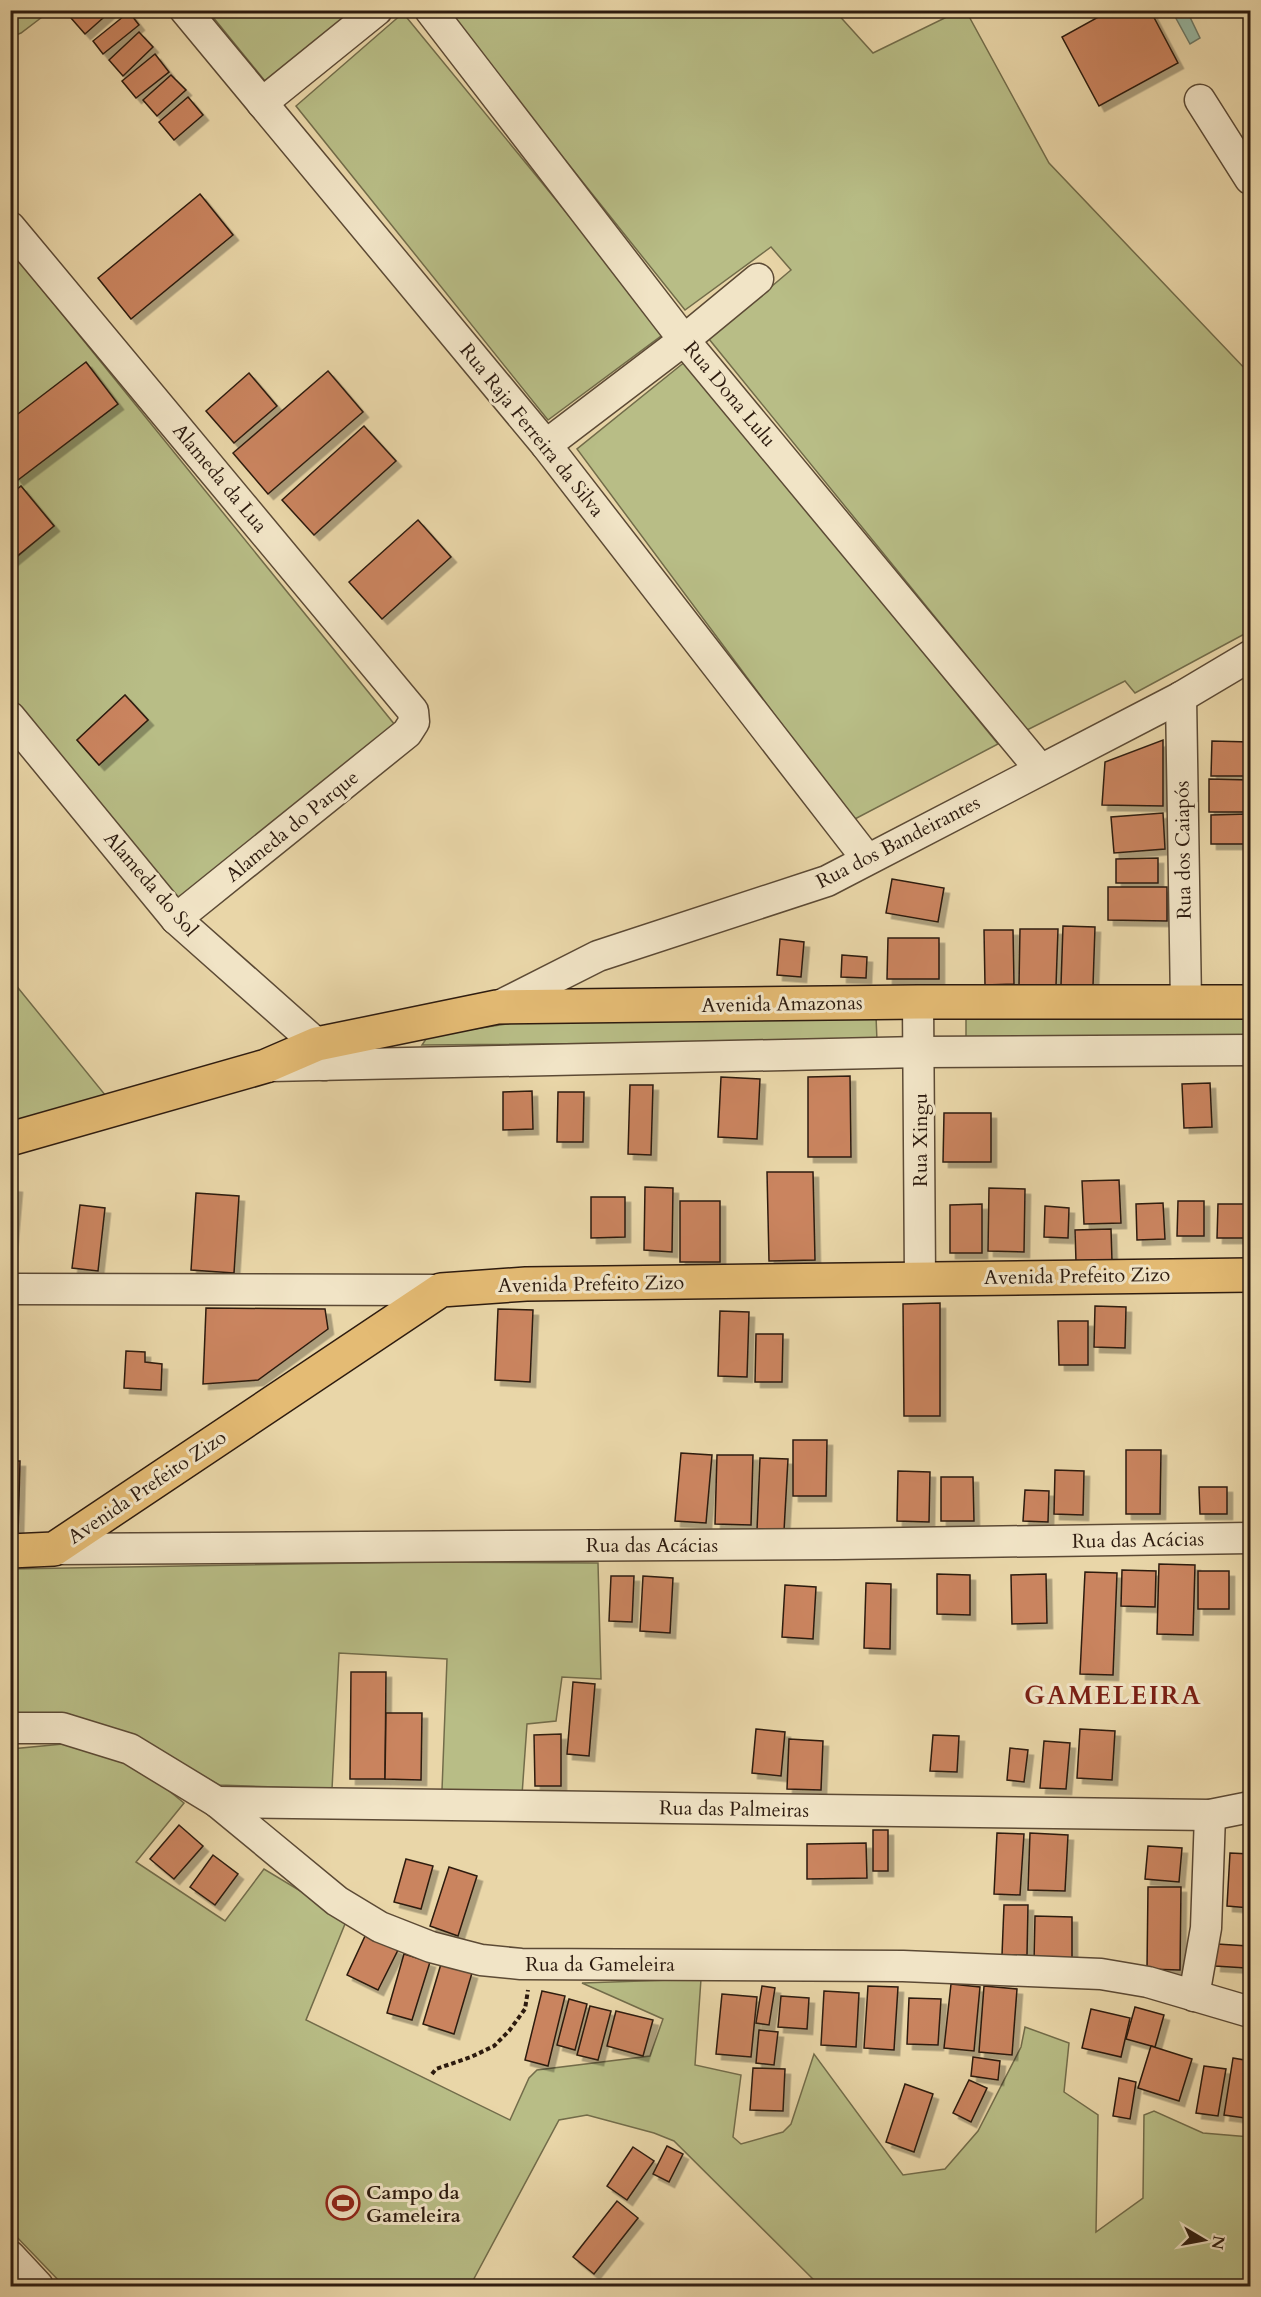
<svg xmlns="http://www.w3.org/2000/svg" width="1261" height="2297" viewBox="0 0 1261 2297" font-family="Cardo,serif">
<defs>
<filter id="shadow"><feDropShadow dx="5.5" dy="5.5" stdDeviation="0" flood-color="#0004"/></filter>
</defs>
<rect width="100%" height="100%" fill="#e9d6a8"/>
<filter id="stains"><feTurbulence type="fractalNoise" baseFrequency=".00333" numOctaves="4"/><feColorMatrix values="0 0 0 0 .2 0 0 0 0 .09 0 0 0 0 .02 0 0 0 .5 -.17"/></filter>
<radialGradient id="worn" r=".72"><stop offset=".6" stop-color="#630" stop-opacity="0"/><stop offset="1" stop-color="#630" stop-opacity=".3"/></radialGradient>
<g fill="#b8bd86" stroke="#726c4a" stroke-width="1.5" fill-rule="evenodd">
<polygon points="11,10 50,10 50,11 21,33 11,37"/>
<polygon points="208,11 352,11 265,81"/>
<polygon points="446,11 835,11 873,53 959,11 966,11 1049,163 1250,374 1250,631 1135,693 1125,681 1027,730 709,339 791,270 771,247 685,310"/>
<polygon points="403,13 665,333 548,420 296,106"/>
<path d="M 11,251 L 395,725 L 176,906 L 11,703 L 11,562 L 54,526 L 21,486 L 11,495 ZM 125,695 L 148,720 L 99,765 L 77,740 Z"/>
<polygon points="686,361 998,744 853,820 577,449"/>
<polygon points="10,978 106,1096 11,1122"/>
<polygon points="1250,1010 1250,1038 966,1043 966,1014"/>
<polygon points="876,1016 877,1041 422,1045 428,1036 533,1020"/>
<polygon points="416,1562 598,1563 601,1679 562,1677 556,1721 527,1724 522,1795 442,1790 447,1659 339,1653 332,1789 219,1785 135,1736 11,1718 11,1569"/>
<polygon points="63,1744 136,1764 184,1803 136,1862 225,1921 264,1869 347,1919 306,2020 510,2120 529,2078 537,2070 650,2056 663,2019 582,1983 701,1979 695,2065 741,2075 733,2137 741,2144 783,2132 791,2124 814,2054 903,2175 945,2169 978,2131 1021,2047 1025,2027 1069,2043 1064,2092 1098,2115 1096,2232 1143,2198 1144,2115 1154,2111 1203,2133 1250,2137 1250,2286 820,2286 674,2141 654,2133 587,2115 559,2120 470,2286 64,2286 11,2231 11,1749"/>
</g>
<polygon fill="#98b9a4" stroke="#6d7a68" stroke-width="1.5" points="1161,11 1187,11 1200,38 1190,44 1173,13 1167,16"/>
<g fill="#ca845f" stroke="#2d1b0f" stroke-width="1.5" filter="url(#shadow)">
<polygon points="80,10 112,10 85,34 71,18"/>
<polygon points="1111,10 1150,10 1178,63 1099,106 1062,37"/>
<polygon points="129,12 139,25 103,54 93,41"/>
<polygon points="139,32 153,47 123,76 109,60"/>
<polygon points="155,54 169,72 136,98 122,81"/>
<polygon points="171,75 186,90 157,116 143,100"/>
<polygon points="188,97 203,115 174,140 159,122"/>
<polygon points="200,194 233,235 131,319 98,278"/>
<polygon points="86,362 118,404 18,480 10,469 10,420"/>
<polygon points="328,371 363,412 268,494 233,453"/>
<polygon points="249,373 277,406 234,443 206,411"/>
<polygon points="364,426 396,461 314,535 282,500"/>
<polygon points="21,486 54,526 10,562 10,495"/>
<polygon points="418,520 451,557 382,619 349,582"/>
<polygon points="125,695 148,720 99,765 77,740"/>
<polygon points="1163,740 1163,806 1102,805 1105,762"/>
<polygon points="1212,741 1250,742 1250,776 1211,776"/>
<polygon points="1209,779 1250,780 1250,812 1209,812"/>
<polygon points="1163,813 1165,849 1114,853 1111,817"/>
<polygon points="1250,814 1250,844 1211,844 1211,815"/>
<polygon points="1158,858 1158,883 1116,883 1116,859"/>
<polygon points="892,879 944,888 938,922 886,913"/>
<polygon points="1108,887 1167,887 1167,921 1108,920"/>
<polygon points="1063,926 1095,927 1093,986 1061,985"/>
<polygon points="1020,929 1058,929 1056,986 1019,985"/>
<polygon points="984,930 1013,930 1014,984 985,985"/>
<polygon points="888,938 939,938 939,979 887,979"/>
<polygon points="780,939 804,942 801,977 777,975"/>
<polygon points="842,955 867,957 866,978 841,977"/>
<polygon points="850,1076 851,1157 808,1157 808,1077"/>
<polygon points="721,1077 760,1079 757,1139 718,1137"/>
<polygon points="1210,1083 1212,1127 1184,1128 1182,1084"/>
<polygon points="630,1085 653,1085 651,1155 628,1154"/>
<polygon points="532,1091 533,1129 503,1130 503,1092"/>
<polygon points="558,1092 584,1092 583,1142 557,1142"/>
<polygon points="944,1113 991,1113 991,1162 943,1162"/>
<polygon points="767,1172 813,1172 815,1260 769,1261"/>
<polygon points="1119,1180 1121,1223 1084,1224 1082,1181"/>
<polygon points="10,1186 17,1187 10,1267"/>
<polygon points="645,1187 673,1188 672,1252 644,1250"/>
<polygon points="989,1188 1025,1189 1024,1252 988,1251"/>
<polygon points="196,1193 239,1196 234,1273 191,1270"/>
<polygon points="591,1197 625,1197 625,1237 591,1238"/>
<rect x="680" y="1201" width="40" height="61"/>
<polygon points="1178,1201 1204,1201 1204,1236 1177,1236"/>
<polygon points="1163,1203 1165,1239 1137,1240 1136,1204"/>
<polygon points="982,1204 982,1253 950,1253 950,1205"/>
<polygon points="1218,1204 1250,1204 1250,1238 1217,1238"/>
<polygon points="80,1205 105,1208 98,1271 72,1268"/>
<polygon points="1045,1206 1069,1208 1068,1238 1044,1237"/>
<polygon points="1111,1229 1112,1261 1076,1262 1075,1230"/>
<polygon points="940,1303 940,1416 904,1416 903,1304"/>
<polygon points="1095,1306 1126,1307 1125,1348 1094,1347"/>
<polygon points="206,1308 325,1309 328,1329 258,1380 203,1384"/>
<polygon points="498,1309 533,1310 530,1382 495,1380"/>
<polygon points="720,1311 749,1312 747,1377 718,1376"/>
<polygon points="1058,1321 1088,1321 1088,1365 1059,1365"/>
<polygon points="756,1334 783,1334 782,1382 755,1382"/>
<polygon points="126,1351 145,1352 145,1362 162,1364 161,1390 124,1388"/>
<polygon points="1248,1409 1250,1409 1250,1441 1245,1440"/>
<polygon points="793,1440 827,1440 826,1496 793,1496"/>
<polygon points="1126,1450 1161,1450 1160,1514 1126,1514"/>
<polygon points="1248,1451 1250,1451 1250,1482 1246,1482"/>
<polygon points="681,1453 712,1455 706,1523 675,1521"/>
<polygon points="717,1455 753,1455 751,1525 715,1524"/>
<polygon points="760,1458 788,1459 784,1531 757,1530"/>
<polygon points="10,1461 20,1461 18,1535 10,1535"/>
<polygon points="1055,1470 1084,1471 1083,1515 1054,1514"/>
<polygon points="898,1471 930,1472 929,1522 897,1521"/>
<polygon points="941,1477 973,1477 974,1521 941,1521"/>
<polygon points="1199,1487 1227,1487 1227,1514 1200,1514"/>
<polygon points="1248,1488 1250,1488 1250,1516 1247,1516"/>
<polygon points="1025,1490 1049,1491 1048,1522 1023,1521"/>
<polygon points="1159,1564 1195,1565 1193,1635 1157,1634"/>
<polygon points="1122,1570 1156,1571 1155,1607 1121,1606"/>
<rect x="1198" y="1571" width="31" height="38"/>
<polygon points="1085,1572 1117,1573 1113,1675 1080,1674"/>
<polygon points="937,1574 970,1575 970,1615 937,1614"/>
<polygon points="1046,1574 1047,1623 1012,1624 1011,1575"/>
<polygon points="611,1576 634,1576 632,1622 609,1621"/>
<polygon points="643,1576 673,1578 670,1633 640,1631"/>
<polygon points="866,1583 891,1584 890,1649 864,1648"/>
<polygon points="785,1585 816,1587 813,1639 782,1637"/>
<polygon points="351,1672 386,1672 385,1779 350,1779"/>
<polygon points="573,1682 595,1684 589,1756 567,1754"/>
<polygon points="386,1713 422,1713 421,1780 385,1779"/>
<polygon points="756,1729 785,1732 781,1776 752,1773"/>
<polygon points="1080,1729 1115,1731 1112,1780 1077,1778"/>
<polygon points="561,1734 561,1786 535,1786 534,1735"/>
<polygon points="933,1735 959,1736 957,1772 930,1771"/>
<polygon points="789,1739 823,1741 821,1790 787,1789"/>
<polygon points="1044,1741 1070,1743 1066,1789 1040,1788"/>
<polygon points="1010,1748 1028,1750 1024,1782 1007,1780"/>
<polygon points="179,1825 203,1846 174,1879 150,1859"/>
<rect x="873" y="1830" width="15" height="41"/>
<polygon points="997,1833 1024,1834 1020,1895 994,1894"/>
<polygon points="1030,1833 1068,1835 1065,1891 1028,1890"/>
<polygon points="866,1843 867,1878 807,1879 807,1844"/>
<polygon points="1148,1846 1182,1848 1179,1882 1145,1879"/>
<polygon points="1230,1853 1250,1854 1250,1908 1227,1906"/>
<polygon points="213,1855 238,1874 215,1905 190,1887"/>
<polygon points="406,1859 433,1866 421,1909 394,1902"/>
<polygon points="449,1867 477,1876 458,1936 430,1926"/>
<polygon points="1148,1887 1181,1887 1180,1970 1147,1969"/>
<polygon points="1004,1905 1028,1905 1027,1955 1002,1955"/>
<polygon points="1035,1916 1072,1917 1072,1961 1034,1961"/>
<polygon points="366,1934 398,1950 378,1990 347,1975"/>
<polygon points="1217,1944 1248,1946 1246,1968 1215,1966"/>
<polygon points="404,1954 430,1962 412,2020 387,2013"/>
<polygon points="441,1964 472,1973 454,2034 423,2024"/>
<polygon points="951,1984 980,1987 974,2051 944,2048"/>
<polygon points="762,1986 775,1988 769,2025 756,2023"/>
<polygon points="868,1986 898,1987 894,2050 864,2048"/>
<polygon points="984,1986 1017,1989 1012,2055 979,2052"/>
<polygon points="542,1991 565,1996 548,2066 525,2060"/>
<polygon points="824,1991 859,1993 856,2047 821,2045"/>
<polygon points="722,1994 757,1997 751,2057 716,2054"/>
<polygon points="781,1996 809,1998 807,2029 778,2027"/>
<polygon points="909,1998 941,1999 938,2045 907,2044"/>
<polygon points="569,1999 587,2004 575,2050 557,2045"/>
<polygon points="590,2006 611,2011 598,2060 577,2055"/>
<polygon points="1135,2007 1164,2015 1155,2047 1126,2039"/>
<polygon points="1091,2009 1130,2018 1121,2057 1082,2048"/>
<polygon points="616,2011 653,2020 643,2056 607,2046"/>
<polygon points="759,2030 778,2032 774,2065 756,2063"/>
<polygon points="1151,2046 1192,2059 1179,2101 1138,2088"/>
<polygon points="973,2057 1000,2061 998,2080 971,2076"/>
<polygon points="1233,2058 1250,2061 1250,2084 1245,2118 1224,2115"/>
<polygon points="1204,2066 1226,2069 1218,2116 1196,2113"/>
<polygon points="753,2068 785,2069 783,2111 750,2110"/>
<polygon points="1119,2078 1136,2082 1130,2119 1113,2116"/>
<polygon points="969,2080 987,2088 971,2122 953,2113"/>
<polygon points="905,2084 933,2094 914,2152 886,2142"/>
<polygon points="1250,2084 1250,2108 1247,2107"/>
<polygon points="667,2146 683,2154 669,2182 653,2174"/>
<polygon points="633,2147 654,2161 627,2200 607,2186"/>
<polygon points="617,2201 638,2218 594,2274 573,2257"/>
</g>
<g fill="none" stroke-linecap="round" stroke-linejoin="round">
<g stroke="#5c4a35" stroke-width="33">
<g id="minor">
<polyline points="185,10 546,445 867,859"/>
<polyline points="430,10 684,340 1040,769"/>
<polyline points="1200,100 1250,179"/>
<polyline points="262,103 377,10"/>
<polyline points="10,227 413,711 414,722 407,733 176,919"/>
<polyline points="546,445 684,340 758,279"/>
<polyline points="1181,697 1186,1003"/>
<polyline points="10,717 176,919 317,1044 324,1065"/>
<polyline points="918,1002 920,1278"/>
<polyline points="497,1007 598,956 827,881 1181,697 1250,656"/>
<polyline points="270,1066 920,1052 1250,1050"/>
<polyline points="10,1289 441,1290"/>
<polyline points="54,1549 837,1544 1250,1538"/>
<polyline points="10,1728 62,1728 130,1749 217,1802 337,1901 380,1927 431,1947 481,1960 521,1964 903,1966 1101,1974 1148,1982 1250,2012"/>
<polyline points="217,1802 1210,1815 1250,1807"/>
<polyline points="1194,1996 1206,1928 1210,1815"/>
<polyline points="10,2256 38,2286"/>
</g>
</g>
<g stroke="#2d1b0f" stroke-width="36">
<g id="major">
<polyline points="10,1139 266,1066 317,1044 497,1007 918,1002 1250,1002"/>
<polyline points="10,1551 54,1549 441,1290 526,1284 1250,1275"/>
</g>
</g>
<polyline stroke="#2d1b0f" stroke-width="4" stroke-dasharray="4.5 3" stroke-linecap="butt" points="432,2074 436,2069 471,2057 494,2046 509,2031 525,2009 528,1990"/>
<use href="#minor" stroke="#f1e4c6" stroke-width="30"/>
<use href="#major" stroke="#e4bb74" stroke-width="33"/>
</g>
<defs>
<g id="stadium-ring" transform="scale(1.725)"><circle r="9.5" fill="#f1e4c6" stroke="#8f2418" stroke-width="1.5"/><path d="M0-5a6.5 5 0 1 0 0 10a6.5 5 0 1 0 0-10ZM-3.5-1.8h7v3.6h-7Z" fill="#8f2418"/></g>
</defs>
<g fill-rule="evenodd">
<use href="#stadium-ring" x="343" y="2203"/>
</g>
<g text-anchor="middle" dominant-baseline="central" stroke-width="6" stroke-linejoin="round" paint-order="stroke">
<g font-size="20" fill="#2d1b0f" stroke="#f1e4c6">
<text transform="translate(730 394) rotate(50)">Rua Dona Lulu</text>
<text transform="translate(532 430) rotate(51)">Rua Raja Ferreira da Silva</text>
<text transform="translate(220 478) rotate(50)">Alameda da Lua</text>
<text transform="translate(292 826) rotate(-39)">Alameda do Parque</text>
<text transform="translate(898 842) rotate(-27)">Rua dos Bandeirantes</text>
<text transform="translate(1183 850) rotate(-91)">Rua dos Caiapós</text>
<text transform="translate(151 884) rotate(49)">Alameda do Sol</text>
<text transform="translate(782 1004) rotate(-1)">Avenida Amazonas</text>
<text transform="translate(920 1140) rotate(-90)">Rua Xingu</text>
<text transform="translate(1077 1276) rotate(-1)">Avenida Prefeito Zizo</text>
<text transform="translate(591 1284) rotate(-1)">Avenida Prefeito Zizo</text>
<text transform="translate(147 1487) rotate(-34)">Avenida Prefeito Zizo</text>
<text transform="translate(1138 1540) rotate(-1)">Rua das Acácias</text>
<text x="652" y="1545">Rua das Acácias</text>
<text transform="translate(734 1809) rotate(1)">Rua das Palmeiras</text>
<text x="600" y="1964">Rua da Gameleira</text>
</g>
<g font-size="20" font-weight="bold" fill="#2d1b0f" stroke="#f1e4c6" text-anchor="start">
<text x="366" y="2192">Campo da<tspan x="366" dy="23">Gameleira</tspan></text>
</g>
<g font-size="26" font-weight="bold" letter-spacing="1.5" fill="#7a1f14" stroke="#f1e4c6">
<text x="1113" y="1695">GAMELEIRA</text>
</g>
</g>
<rect width="1261" height="2297" fill="none" stroke="#e9d6a8" stroke-width="36"/>
<rect x="12" y="12" width="1237" height="2273" fill="none" stroke="#2d1b0f" stroke-width="3"/>
<rect x="18" y="18" width="1225" height="2261" fill="none" stroke="#2d1b0f" stroke-width="1.5"/>
<g transform="translate(1204 2240) rotate(100)" stroke="#f1e4c6" stroke-width="4.5" paint-order="stroke">
<path d="M0-4.5L10 22L0 15L-10 22Z" fill="#2d1b0f"/>
<text y="-9" font-size="16" font-weight="bold" text-anchor="middle" fill="#2d1b0f">N</text>
</g>
<rect width="100%" height="100%" filter="url(#stains)"/>
<rect width="100%" height="100%" fill="url(#worn)"/>
</svg>
